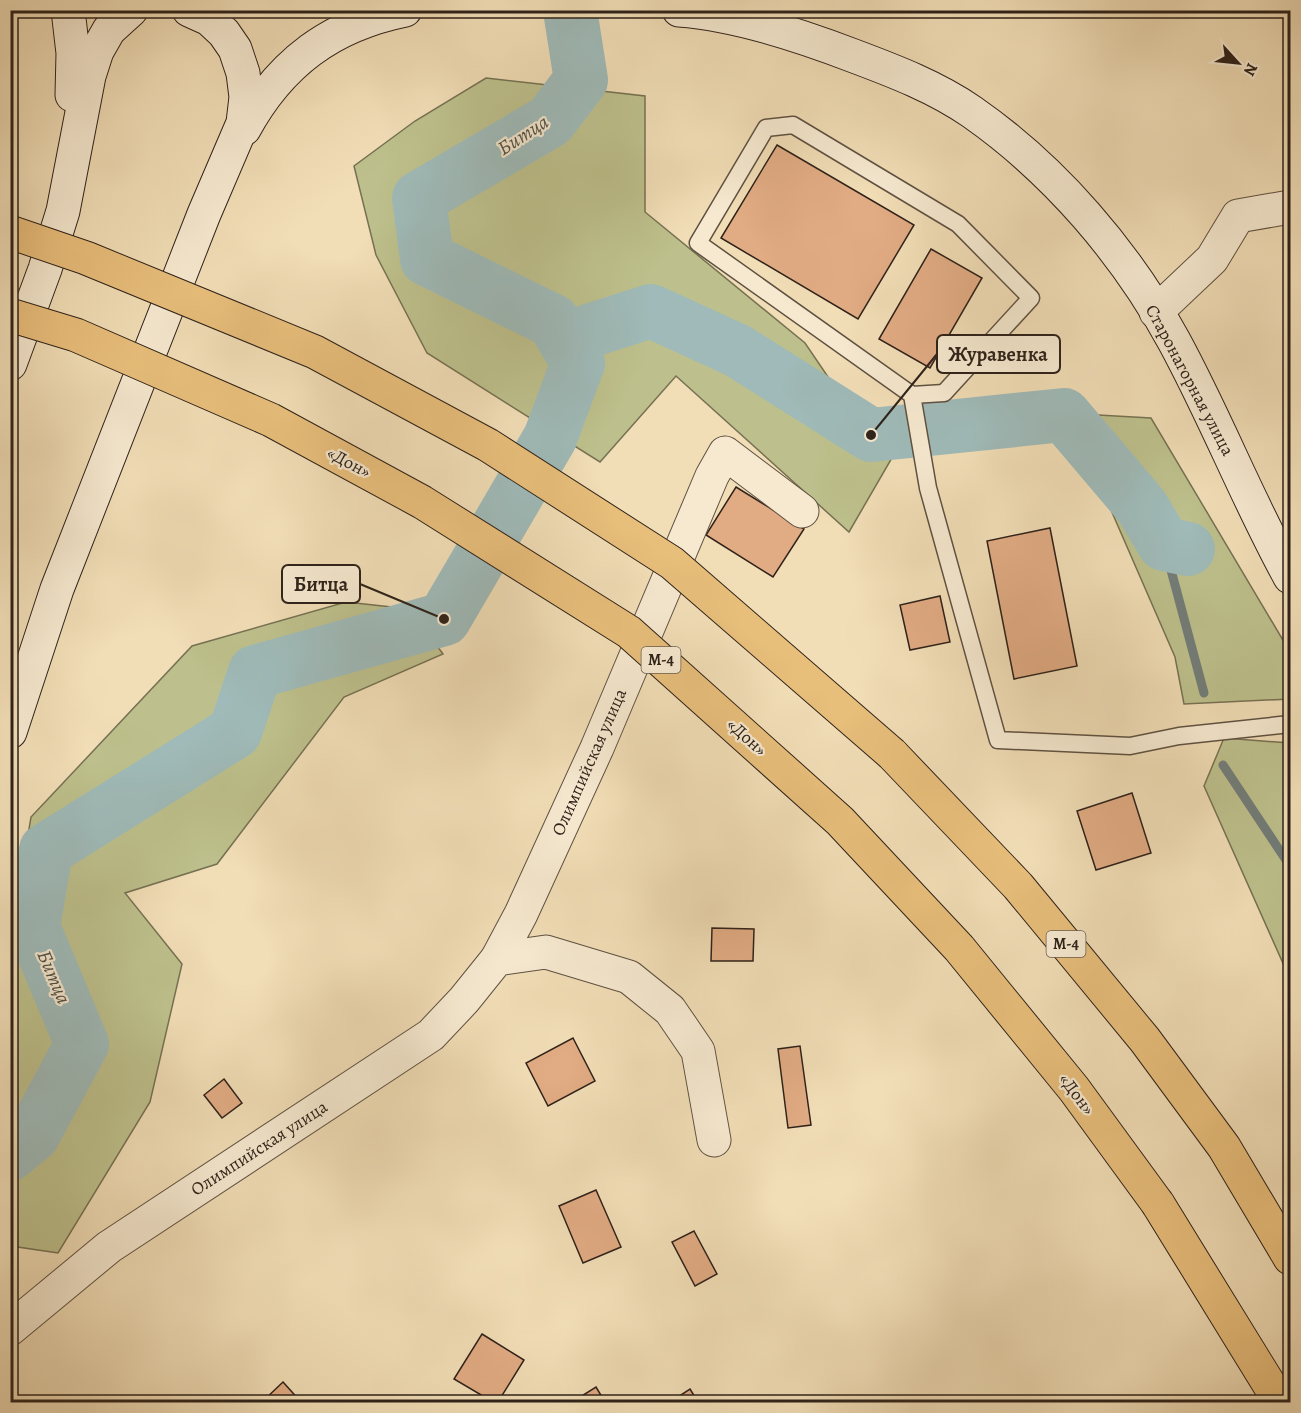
<svg xmlns="http://www.w3.org/2000/svg" width="1301" height="1413" viewBox="0 0 1301 1413" font-family="Alegreya,serif">
<rect width="100%" height="100%" fill="#f1ddb6"/>
<filter id="stains"><feTurbulence type="fractalNoise" baseFrequency=".00333" numOctaves="4"/><feColorMatrix values="0 0 0 0 .2 0 0 0 0 .09 0 0 0 0 .02 0 0 0 .5 -.17"/></filter>
<radialGradient id="worn" r=".72"><stop offset=".6" stop-color="#630" stop-opacity="0"/><stop offset="1" stop-color="#630" stop-opacity=".3"/></radialGradient>
<g fill="#bdc08c" stroke="#767153" stroke-width="1.5">
<polygon points="486,78 645,96 645,212 805,343 843,399 893,456 849,532 676,376 600,462 427,353 376,255 354,166 415,121"/>
<polygon points="1098,415 1151,418 1290,652 1290,699 1184,704 1175,657 1094,471"/>
<polygon points="346,602 410,609 443,654 344,697 217,864 125,893 182,964 150,1102 58,1253 11,1246 11,937 31,817 192,646"/>
<polygon points="1224,738 1290,743 1290,979 1204,786"/>
</g>
<g fill="none" stroke-linecap="round" stroke-linejoin="round">
<g stroke="#727d79" stroke-width="9">
<polyline points="1164,544 1204,693"/>
<polyline points="1223,765 1290,866"/>
</g>
<g stroke="#9fbab8" stroke-width="54">
<polyline points="564,339 651,311 738,351 871,435 1064,415 1142,507 1164,544 1188,549"/>
<polyline points="10,1154 33,1135 82,1044 33,927 46,850 235,732 255,672 444,619 550,438 578,363 553,321 427,259 419,198 550,121 581,80 570,10"/>
</g>
</g>
<g fill="#e1ab83" stroke="#2e221a" stroke-width="1.5">
<polygon points="777,145 914,225 858,319 721,238"/>
<polygon points="931,249 982,278 930,368 879,339"/>
<polygon points="736,487 804,529 773,577 706,535"/>
<polygon points="1050,528 1077,666 1014,679 987,541"/>
<polygon points="940,596 950,642 910,650 900,605"/>
<polygon points="1132,793 1151,853 1096,870 1077,811"/>
<polygon points="712,928 754,929 753,961 711,961"/>
<polygon points="573,1038 595,1081 548,1106 526,1063"/>
<polygon points="800,1046 811,1125 788,1128 778,1049"/>
<polygon points="224,1079 242,1103 222,1118 204,1095"/>
<polygon points="596,1190 621,1247 583,1263 559,1206"/>
<polygon points="694,1231 717,1274 695,1286 672,1242"/>
<polygon points="482,1334 524,1360 498,1402 493,1402 454,1379"/>
<polygon points="283,1382 301,1402 262,1402"/>
<polygon points="596,1387 605,1402 572,1402"/>
<polygon points="690,1389 698,1402 670,1402"/>
</g>
<g fill="none" stroke-linecap="round" stroke-linejoin="round">
<g stroke="#5f5141" stroke-width="19">
<polyline id="lane" points="912,395 944,393 1031,298 958,224 793,125 766,128 698,243 912,395 928,488 998,740 1130,746 1179,736 1290,724"/>
</g>
<g stroke="#5f5141" stroke-width="35">
<g id="street">
<polyline points="1156,312 1212,259 1238,216 1290,207"/>
<polyline points="497,959 521,914 597,748 712,476 725,453 802,511"/>
<polyline points="10,1329 109,1247 431,1035 464,1000 497,959 546,952 629,977 670,1010 698,1051 714,1140"/>
</g>
</g>
<g stroke="#2e221a" stroke-width="35">
<g id="secondary">
<polyline points="68,10 73,53 72,95"/>
<path d="M 679,10 C 735,14 802,36 854,56 C 894,71 936,87 972,112 C 1055,170 1126,253 1174,341 C 1216,418 1248,501 1290,577"/>
<path d="M 244,129 C 280,63 331,25 405,10"/>
<polyline points="10,364 45,269 63,211 89,76 97,51 109,30 131,10"/>
<polyline points="10,732 57,589 204,214 243,123 246,97 243,73 235,49 224,33 209,19 189,10"/>
</g>
</g>
<g stroke="#2e221a" stroke-width="35">
<g id="highway">
<polyline points="892,754 1018,886 1145,1040 1224,1147 1290,1258"/>
<polyline points="1158,1204 1280,1402"/>
</g>
</g>
<use href="#lane" stroke="#f6e9d0" stroke-width="16"/>
<use href="#street" stroke="#f6e9d0" stroke-width="33"/>
<use href="#secondary" stroke="#f6e9d0" stroke-width="33"/>
<use href="#highway" stroke="#e8be7b" stroke-width="33"/>
<g stroke="#2e221a" stroke-width="35" stroke-linecap="butt">
<g id="highway-bridge">
<polyline points="10,232 86,258 315,352 488,445 672,563 892,754"/>
<polyline points="10,315 76,335 271,420 422,502 629,632 840,821 959,948 1074,1089 1158,1204"/>
</g>
</g>
<use href="#highway-bridge" stroke="#e8be7b" stroke-width="33"/>
</g>
<g text-anchor="middle" dominant-baseline="central" stroke-width="4.5" stroke-linejoin="round" paint-order="stroke">
<g fill="#f6e9d0" stroke="#6a5e51" stroke-width="1.5">
<rect x="641.5" y="647" width="39" height="26" rx="4.5"/>
<rect x="1046.5" y="931" width="39" height="26" rx="4.5"/>
</g>
<g font-size="16" font-weight="bold" fill="#2e221a">
<text x="661" y="660">М-4</text>
<text x="1066" y="944">М-4</text>
</g>
<g font-size="18" fill="#2e221a" stroke="#f6e9d0">
<text transform="translate(1190 380) rotate(62)">Старонагорная улица</text>
<text transform="translate(349 462) rotate(28)">«Дон»</text>
<text transform="translate(747 737) rotate(42)">«Дон»</text>
<text transform="translate(589 762) rotate(-66)">Олимпийская улица</text>
<text transform="translate(1077 1094) rotate(53)">«Дон»</text>
<text transform="translate(259 1148) rotate(-33)">Олимпийская улица</text>
</g>
<g font-size="20" font-style="italic" fill="#505049" stroke="#f6e9d0">
<text transform="translate(523 135) rotate(-33)">Битца</text>
<text transform="translate(54 977) rotate(67)">Битца</text>
</g>
</g>
<path fill="none" stroke="#2e221a" stroke-width="2" d="M871 435L937 354M444 619L360 584"/>
<g fill="#2e221a" stroke="#f6e9d0" stroke-width="2">
<circle cx="871" cy="435" r="6"/>
<circle cx="444" cy="619" r="6"/>
</g>
<g fill="#f6e9d0" stroke="#2e221a" stroke-width="2">
<rect x="937" y="335" width="123" height="38" rx="6"/>
<rect x="282" y="565" width="78" height="38" rx="6"/>
</g>
<g font-size="20" text-anchor="middle" font-weight="bold" fill="#2e221a">
<text x="998" y="361">Журавенка</text>
<text x="321" y="591">Битца</text>
</g>
<rect width="1301" height="1413" fill="none" stroke="#f1ddb6" stroke-width="36"/>
<rect x="12" y="12" width="1277" height="1389" fill="none" stroke="#2e221a" stroke-width="3"/>
<rect x="18" y="18" width="1265" height="1377" fill="none" stroke="#2e221a" stroke-width="1.5"/>
<g transform="translate(1238 63) rotate(117)" stroke="#f6e9d0" stroke-width="4.5" paint-order="stroke">
<path d="M0-4.5L10 22L0 15L-10 22Z" fill="#2e221a"/>
<text y="-9" font-size="16" font-weight="bold" text-anchor="middle" fill="#2e221a">N</text>
</g>
<rect width="100%" height="100%" filter="url(#stains)"/>
<rect width="100%" height="100%" fill="url(#worn)"/>
</svg>
